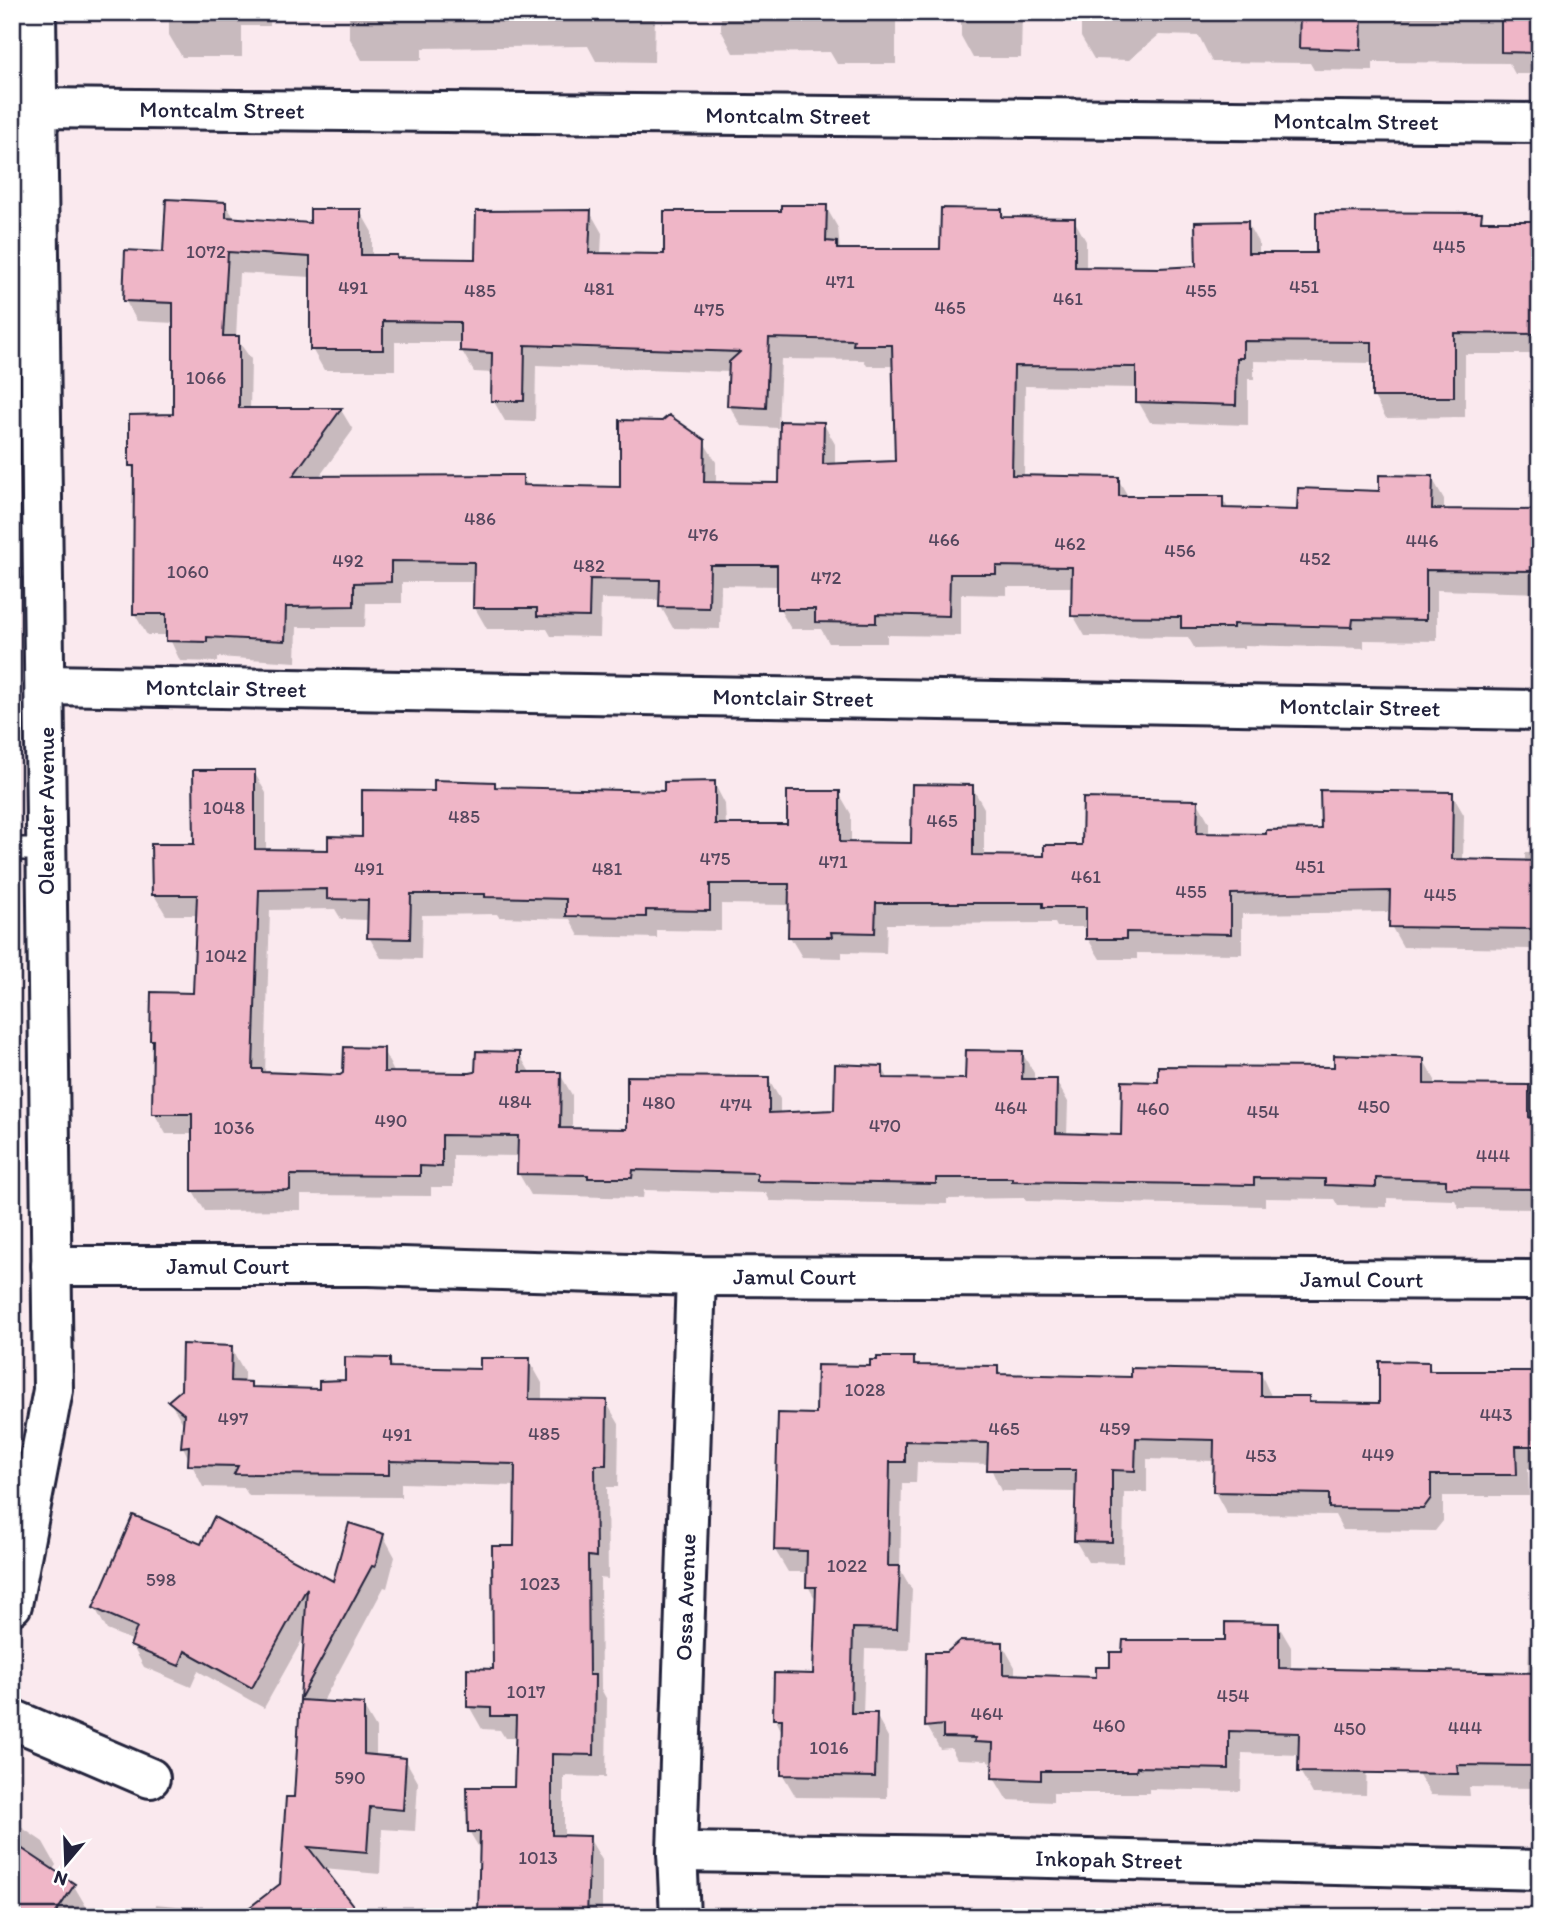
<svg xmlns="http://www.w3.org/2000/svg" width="1552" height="1929" viewBox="0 0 1552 1929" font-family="Itim,sans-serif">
<rect width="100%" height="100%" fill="#fae9ee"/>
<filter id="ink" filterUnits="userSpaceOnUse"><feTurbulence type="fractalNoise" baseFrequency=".0143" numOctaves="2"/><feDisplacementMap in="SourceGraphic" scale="14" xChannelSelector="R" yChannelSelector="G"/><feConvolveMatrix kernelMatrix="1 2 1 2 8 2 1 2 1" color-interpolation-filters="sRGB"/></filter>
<g filter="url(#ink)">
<g fill="#0003" fill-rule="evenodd">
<polygon points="169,12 270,12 270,26 242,26 242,57 182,57 169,35"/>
<polygon points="349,12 655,12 654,62 596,61 588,46 422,48 422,60 362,60 349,37"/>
<polygon points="721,12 896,12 896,64 837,64 830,52 733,53 721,30"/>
<polygon points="961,12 1022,12 1021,58 973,58 961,36"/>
<polygon points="1081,12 1540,12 1540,74 1515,74 1509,63 1373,62 1373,71 1314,70 1310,63 1212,62 1199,36 1159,35 1129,60 1094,59 1081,37"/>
<path d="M 225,204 L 235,219 L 312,225 L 360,211 L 372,232 L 372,257 L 398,260 L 477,261 L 590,212 L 602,233 L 601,254 L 666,255 L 783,213 L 826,207 L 838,228 L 840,251 L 942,251 L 1001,211 L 1006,219 L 1074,220 L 1086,241 L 1086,269 L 1197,268 L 1247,223 L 1259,244 L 1259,255 L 1318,255 L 1480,215 L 1485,223 L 1540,224 L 1540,354 L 1465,354 L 1465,417 L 1386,418 L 1374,397 L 1374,363 L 1254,361 L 1254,379 L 1248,379 L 1248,425 L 1150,422 L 1138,401 L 1138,388 L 1025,386 L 1024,477 L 1118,479 L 1129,498 L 1222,498 L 1229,510 L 1299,512 L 1432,478 L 1444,499 L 1444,511 L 1540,512 L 1540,593 L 1437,590 L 1437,641 L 1364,640 L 1364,648 L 1244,645 L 1244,648 L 1195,649 L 1188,637 L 1085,636 L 1073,615 L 1074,587 L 1007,587 L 1007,595 L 961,594 L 961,636 L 887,635 L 887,643 L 829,643 L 821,629 L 791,629 L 779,608 L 779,586 L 721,585 L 720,629 L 673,628 L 661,607 L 661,600 L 601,599 L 600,637 L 551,636 L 547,629 L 487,629 L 475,608 L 475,582 L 402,582 L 402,603 L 366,603 L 365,627 L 297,627 L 296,662 L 218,657 L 218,662 L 180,661 L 168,635 L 147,635 L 134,613 L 136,474 L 131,466 L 175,416 L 174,323 L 137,321 L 125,300 L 165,254 ZM 239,273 L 312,277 L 312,349 L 324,370 L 395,370 L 395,342 L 462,342 L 462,351 L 474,372 L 493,373 L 493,400 L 505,421 L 535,422 L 536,365 L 730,372 L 729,405 L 741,426 L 778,428 L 781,359 L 864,360 L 867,366 L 894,366 L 897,463 L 835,466 L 835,444 L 823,423 L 781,485 L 716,483 L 716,462 L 703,441 L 622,489 L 529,487 L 522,476 L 319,477 L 353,430 L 341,410 L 250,410 L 251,359 L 236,338 Z"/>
<polygon points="254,772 266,793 266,851 330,851 363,839 435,793 494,783 497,789 666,793 714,783 725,804 726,826 788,826 839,793 851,814 851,844 913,845 972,787 984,808 984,857 1046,858 1084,847 1197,801 1209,822 1209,835 1268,836 1322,831 1452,794 1464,815 1463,861 1525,862 1525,852 1540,852 1540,969 1530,949 1403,947 1391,926 1391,912 1242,914 1242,954 1137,953 1137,959 1100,959 1088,939 1088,927 1057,927 1055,923 887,924 886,953 842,952 842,958 802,957 790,937 790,905 721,904 721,931 657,930 657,938 579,936 570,919 499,917 497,914 422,915 421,959 381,958 369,937 369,920 341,919 335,909 270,910 265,1074 341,1077 383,1050 395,1074 470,1075 519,1054 531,1074 560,1074 572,1095 572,1130 628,1131 768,1079 780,1099 780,1114 836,1112 882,1067 889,1080 967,1081 1022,1053 1034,1073 1034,1081 1056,1081 1068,1102 1067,1135 1123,1136 1160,1084 1423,1059 1435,1080 1435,1086 1540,1087 1540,1209 1459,1208 1455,1200 1387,1198 1387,1207 1338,1206 1334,1199 1265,1198 1265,1206 1026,1201 1024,1198 947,1199 947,1204 770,1201 766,1193 644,1190 643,1198 531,1195 519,1174 520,1156 453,1155 453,1187 431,1187 431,1196 301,1195 301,1210 205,1211 193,1191 194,1134 166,1134 154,1113 195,995 198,915 166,915 154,895"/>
<polygon points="231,1348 244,1371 244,1383 250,1384 253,1388 321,1391 346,1382 389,1359 394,1369 482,1371 529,1360 542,1383 542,1401 606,1402 619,1424 618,1487 607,1487 608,1579 600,1578 601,1689 607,1700 606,1777 564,1776 564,1837 589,1838 602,1860 602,1917 480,1917 481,1851 469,1831 516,1789 517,1738 505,1738 500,1730 482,1729 469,1706 494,1671 516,1548 517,1486 401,1483 401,1497 249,1496 244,1488 203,1487 183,1447 184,1425 170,1402"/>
<polygon points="913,1359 918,1367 997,1368 1002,1376 1132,1379 1260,1372 1272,1398 1308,1398 1311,1403 1381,1405 1428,1363 1433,1373 1540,1373 1540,1468 1528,1468 1529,1496 1443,1496 1443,1521 1435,1531 1343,1530 1335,1515 1227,1514 1215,1492 1215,1461 1147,1459 1147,1492 1124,1492 1123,1563 1088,1562 1075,1540 1077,1492 1001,1491 989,1464 917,1462 916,1483 902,1483 900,1569 912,1590 909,1650 865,1649 863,1715 876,1715 888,1737 887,1798 796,1797 783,1775 783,1734 775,1718 815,1676 817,1602 808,1586 808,1572 788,1572 775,1550 818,1416 872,1368"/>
<polygon points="383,1535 395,1557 387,1588 384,1587 322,1703 363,1706 376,1728 376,1757 405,1759 418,1782 415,1831 382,1829 380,1874 323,1869 282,1885 296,1799 306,1633 264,1708 198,1671 191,1687 144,1667 132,1645 134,1641 107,1630 95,1608 202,1547 334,1584"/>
<polygon points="1278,1625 1291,1647 1291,1670 1528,1674 1529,1642 1540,1642 1540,1788 1469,1787 1470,1796 1431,1795 1418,1773 1367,1755 1366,1795 1313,1794 1300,1771 1300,1755 1242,1753 1241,1791 1149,1789 1149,1793 1053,1793 1053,1802 1007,1800 994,1778 994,1765 987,1760 957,1759 951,1748 940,1749 927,1726 948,1654 1002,1644 1015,1667 1015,1676 1097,1679 1112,1669 1226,1642"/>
<polygon points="12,1821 43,1842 56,1865 52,1871 74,1886 87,1908 81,1917 12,1917"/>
<polygon points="156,1904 217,1910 221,1917 155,1917"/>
</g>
<g fill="#efb6c7" stroke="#22223b" stroke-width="2" fill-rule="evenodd">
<polygon points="1300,12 1362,12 1361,50 1299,48"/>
<polygon points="1501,12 1540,12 1540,53 1501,52"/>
<path d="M 166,199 L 226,202 L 226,217 L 310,223 L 310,209 L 361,209 L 361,255 L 397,255 L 397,258 L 475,259 L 476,211 L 591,210 L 589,253 L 664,254 L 664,211 L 781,211 L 781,205 L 827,205 L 826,241 L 837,242 L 837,249 L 940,249 L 941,208 L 1002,209 L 1002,217 L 1075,218 L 1075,267 L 1159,268 L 1196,266 L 1195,222 L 1248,221 L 1248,253 L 1316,253 L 1316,212 L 1482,213 L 1481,221 L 1540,221 L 1540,334 L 1454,333 L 1454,397 L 1372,397 L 1372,342 L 1243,341 L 1243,358 L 1237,358 L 1236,405 L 1136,402 L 1136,367 L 1014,366 L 1012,475 L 1119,477 L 1119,496 L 1223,496 L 1223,508 L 1297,510 L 1298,488 L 1379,491 L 1379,475 L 1433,476 L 1432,509 L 1540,510 L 1540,571 L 1426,570 L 1426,620 L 1353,619 L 1352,627 L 1233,624 L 1233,628 L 1181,628 L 1181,617 L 1071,616 L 1072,567 L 996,566 L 996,574 L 950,574 L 949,616 L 876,614 L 876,623 L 815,622 L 815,609 L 777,609 L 777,565 L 710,565 L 709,608 L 659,607 L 660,580 L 590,579 L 589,617 L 537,616 L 537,608 L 473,608 L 474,562 L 391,561 L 391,582 L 354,583 L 354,606 L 286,607 L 285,641 L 207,637 L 207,642 L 166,641 L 166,614 L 133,614 L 134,466 L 129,466 L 129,415 L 173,414 L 173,303 L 123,301 L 125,250 L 163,252 ZM 228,252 L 310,257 L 310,350 L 383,350 L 383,321 L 460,322 L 460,351 L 492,353 L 491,401 L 524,401 L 525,345 L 740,352 L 729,362 L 727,406 L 766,408 L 769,338 L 854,340 L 853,345 L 892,345 L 895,461 L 823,464 L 824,422 L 780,421 L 779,483 L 704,482 L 705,440 L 669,415 L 662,421 L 620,420 L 620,487 L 523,485 L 523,475 L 293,476 L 342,408 L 239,408 L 239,336 L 223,336 Z"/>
<polygon points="193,770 255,770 255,849 328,850 328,836 362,837 362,790 434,791 434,780 495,782 495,787 664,791 664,782 715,781 715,824 787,824 787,791 840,791 840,842 911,843 912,784 973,785 973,855 1044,856 1044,845 1082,845 1083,798 1198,800 1197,833 1266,834 1266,830 1321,829 1320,790 1453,792 1452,859 1540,861 1540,929 1389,927 1390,891 1231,894 1231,934 1126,932 1126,939 1086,939 1086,907 1043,907 1043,903 876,903 875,933 831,932 832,937 788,937 789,884 710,884 710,911 646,910 646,917 566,916 566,899 485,897 485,894 411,894 410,939 367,938 368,900 327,899 327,889 259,890 253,1069 262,1069 262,1072 340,1075 343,1073 344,1047 384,1048 384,1072 470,1073 475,1072 476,1051 520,1052 520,1072 561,1072 560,1128 627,1129 627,1076 769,1077 769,1113 834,1110 835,1064 883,1066 883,1078 965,1079 966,1050 1023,1051 1022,1079 1057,1079 1056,1133 1121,1135 1122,1081 1158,1082 1158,1066 1334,1067 1334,1055 1424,1058 1424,1084 1529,1085 1529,1117 1540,1122 1540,1189 1446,1188 1446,1180 1376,1178 1376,1187 1325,1185 1325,1179 1254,1178 1254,1185 1012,1181 1012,1178 936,1178 936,1184 757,1181 757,1173 633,1170 632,1178 588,1178 588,1175 517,1174 518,1136 442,1135 442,1167 420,1166 420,1176 290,1175 290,1190 192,1191 192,1114 152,1114 153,1040 150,1040 151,992 193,993 197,895 152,895 151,844 194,844"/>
<polygon points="182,1344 232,1346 231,1381 251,1382 251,1387 319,1389 319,1381 345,1380 345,1357 390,1358 390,1367 480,1369 480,1358 530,1358 529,1399 607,1400 606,1465 595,1465 596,1557 588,1556 589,1675 595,1675 594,1755 552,1754 552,1835 590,1836 587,1917 478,1917 480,1832 468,1832 467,1787 514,1787 516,1716 491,1716 491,1708 467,1707 467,1668 493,1669 492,1546 514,1546 515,1464 389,1461 389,1475 234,1474 238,1466 188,1465 189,1446 181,1447 184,1414 168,1401 181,1390"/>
<polygon points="877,1357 914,1357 914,1365 998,1366 998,1374 1131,1377 1131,1368 1261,1371 1261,1396 1309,1396 1309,1402 1379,1403 1379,1361 1429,1362 1429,1371 1540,1371 1540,1446 1516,1446 1517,1475 1431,1475 1431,1498 1423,1509 1329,1508 1329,1494 1213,1492 1214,1440 1136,1438 1135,1471 1112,1470 1112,1542 1074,1541 1076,1470 987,1470 988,1443 905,1441 905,1462 890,1462 888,1566 900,1566 897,1629 853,1628 851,1713 877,1713 875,1777 781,1775 782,1719 773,1719 774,1673 813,1674 816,1587 806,1587 807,1551 774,1550 778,1413 816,1414 817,1365 870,1366 870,1360 877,1360"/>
<polygon points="133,1515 201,1544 214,1517 333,1581 349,1523 384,1534 375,1567 372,1566 300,1699 307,1588 252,1688 185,1651 179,1666 130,1646 137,1627 93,1608"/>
<polygon points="1225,1622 1279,1623 1279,1668 1540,1673 1540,1766 1457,1765 1458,1774 1298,1772 1299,1733 1229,1731 1229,1769 1137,1767 1136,1771 1041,1771 1041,1780 992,1778 993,1743 974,1742 975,1738 943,1737 943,1725 925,1727 926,1652 947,1652 960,1641 1003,1642 1003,1674 1096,1677 1096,1667 1110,1667 1110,1652 1122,1652 1123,1640 1225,1640"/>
<polygon points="300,1700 364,1704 364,1754 406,1758 403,1810 370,1807 367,1852 308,1847 362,1917 237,1917 280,1884 286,1797 294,1797"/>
<polygon points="12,1842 75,1884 53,1917 12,1917"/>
</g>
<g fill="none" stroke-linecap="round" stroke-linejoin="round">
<g stroke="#22223b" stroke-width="26">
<polyline id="service" points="12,849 46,849"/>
</g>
<g stroke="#22223b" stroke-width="44">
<g id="minor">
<path id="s1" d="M 36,108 L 1540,123"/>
<path id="s2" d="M 46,685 L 1540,710"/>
<path id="s3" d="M 51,1266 L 368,1266 L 696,1276 L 1540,1280"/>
<polyline points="12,1719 150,1778"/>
<path id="s4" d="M 677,1852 L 967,1856 L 1540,1870"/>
<path id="s5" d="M 680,1917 L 677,1852 L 696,1276"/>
</g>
</g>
<g stroke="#22223b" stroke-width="44">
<polyline id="tertiary" points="12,1605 53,1390 36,12"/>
</g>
<use href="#service" stroke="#fff" stroke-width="21"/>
<use href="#minor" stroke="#fff" stroke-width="38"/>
<use href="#tertiary" stroke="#fff" stroke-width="38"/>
</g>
</g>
<g text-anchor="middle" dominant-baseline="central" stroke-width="6" stroke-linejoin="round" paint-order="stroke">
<g font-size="19" fill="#55475e">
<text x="1449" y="246">445</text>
<text x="206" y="251">1072</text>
<text x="840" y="281">471</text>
<text x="1304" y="286">451</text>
<text x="353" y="287">491</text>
<text x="599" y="288">481</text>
<text x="480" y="290">485</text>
<text x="1201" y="290">455</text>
<text x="1068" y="298">461</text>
<text x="950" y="307">465</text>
<text x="709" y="309">475</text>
<text x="206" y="377">1066</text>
<text x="480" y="518">486</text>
<text x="703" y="534">476</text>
<text x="944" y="539">466</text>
<text x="1422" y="540">446</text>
<text x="1070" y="543">462</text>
<text x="1180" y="550">456</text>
<text x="1315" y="558">452</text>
<text x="348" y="560">492</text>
<text x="589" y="565">482</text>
<text x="188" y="571">1060</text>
<text x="826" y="577">472</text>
<text x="224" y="807">1048</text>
<text x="464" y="816">485</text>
<text x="942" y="820">465</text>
<text x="715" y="858">475</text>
<text x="833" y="861">471</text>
<text x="1310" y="866">451</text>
<text x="369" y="868">491</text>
<text x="607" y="868">481</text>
<text x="1086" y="876">461</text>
<text x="1191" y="891">455</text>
<text x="1440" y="894">445</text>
<text x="226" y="955">1042</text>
<text x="515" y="1101">484</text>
<text x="659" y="1102">480</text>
<text x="736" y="1104">474</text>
<text x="1374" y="1106">450</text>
<text x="1011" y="1107">464</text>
<text x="1153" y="1108">460</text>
<text x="1263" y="1111">454</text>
<text x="391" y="1120">490</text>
<text x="885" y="1125">470</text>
<text x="234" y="1127">1036</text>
<text x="1493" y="1155">444</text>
<text x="865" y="1389">1028</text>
<text x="1496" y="1414">443</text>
<text x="233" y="1418">497</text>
<text x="1004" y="1428">465</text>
<text x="1115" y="1428">459</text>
<text x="544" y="1433">485</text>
<text x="397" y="1434">491</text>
<text x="1378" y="1454">449</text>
<text x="1261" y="1455">453</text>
<text x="847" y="1565">1022</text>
<text x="161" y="1579">598</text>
<text x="540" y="1583">1023</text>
<text x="526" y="1691">1017</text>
<text x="1233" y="1695">454</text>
<text x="987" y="1713">464</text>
<text x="1109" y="1725">460</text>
<text x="1465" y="1727">444</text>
<text x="1350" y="1728">450</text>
<text x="829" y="1747">1016</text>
<text x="350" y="1777">590</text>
<text x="538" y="1857">1013</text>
</g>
<g font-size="23" fill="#22223b" stroke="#fff">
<text stroke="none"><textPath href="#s1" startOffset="186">Montcalm Street</textPath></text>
<text stroke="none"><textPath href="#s1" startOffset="752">Montcalm Street</textPath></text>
<text stroke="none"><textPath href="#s1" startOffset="1320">Montcalm Street</textPath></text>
<text stroke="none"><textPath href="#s2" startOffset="180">Montclair Street</textPath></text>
<text stroke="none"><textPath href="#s2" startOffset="747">Montclair Street</textPath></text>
<text stroke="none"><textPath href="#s2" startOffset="1314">Montclair Street</textPath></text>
<text transform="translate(46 811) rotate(-90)">Oleander Avenue</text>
<text stroke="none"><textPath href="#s3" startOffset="177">Jamul Court</textPath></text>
<text stroke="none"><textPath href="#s3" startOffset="744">Jamul Court</textPath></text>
<text stroke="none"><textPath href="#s3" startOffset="1311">Jamul Court</textPath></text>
<text stroke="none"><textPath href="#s5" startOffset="320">Ossa Avenue</textPath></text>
<text stroke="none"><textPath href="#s4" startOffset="432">Inkopah Street</textPath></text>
</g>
</g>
<rect width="1552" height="1929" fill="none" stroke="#fff" stroke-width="42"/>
<rect x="21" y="21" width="1510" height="1887" fill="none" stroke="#22223b" stroke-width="2.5" filter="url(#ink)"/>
<g transform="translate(66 1863) rotate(199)" stroke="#ffffff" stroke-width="5" paint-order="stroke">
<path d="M0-5L12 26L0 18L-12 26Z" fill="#22223b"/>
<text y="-10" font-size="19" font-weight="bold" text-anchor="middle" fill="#22223b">N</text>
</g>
</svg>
